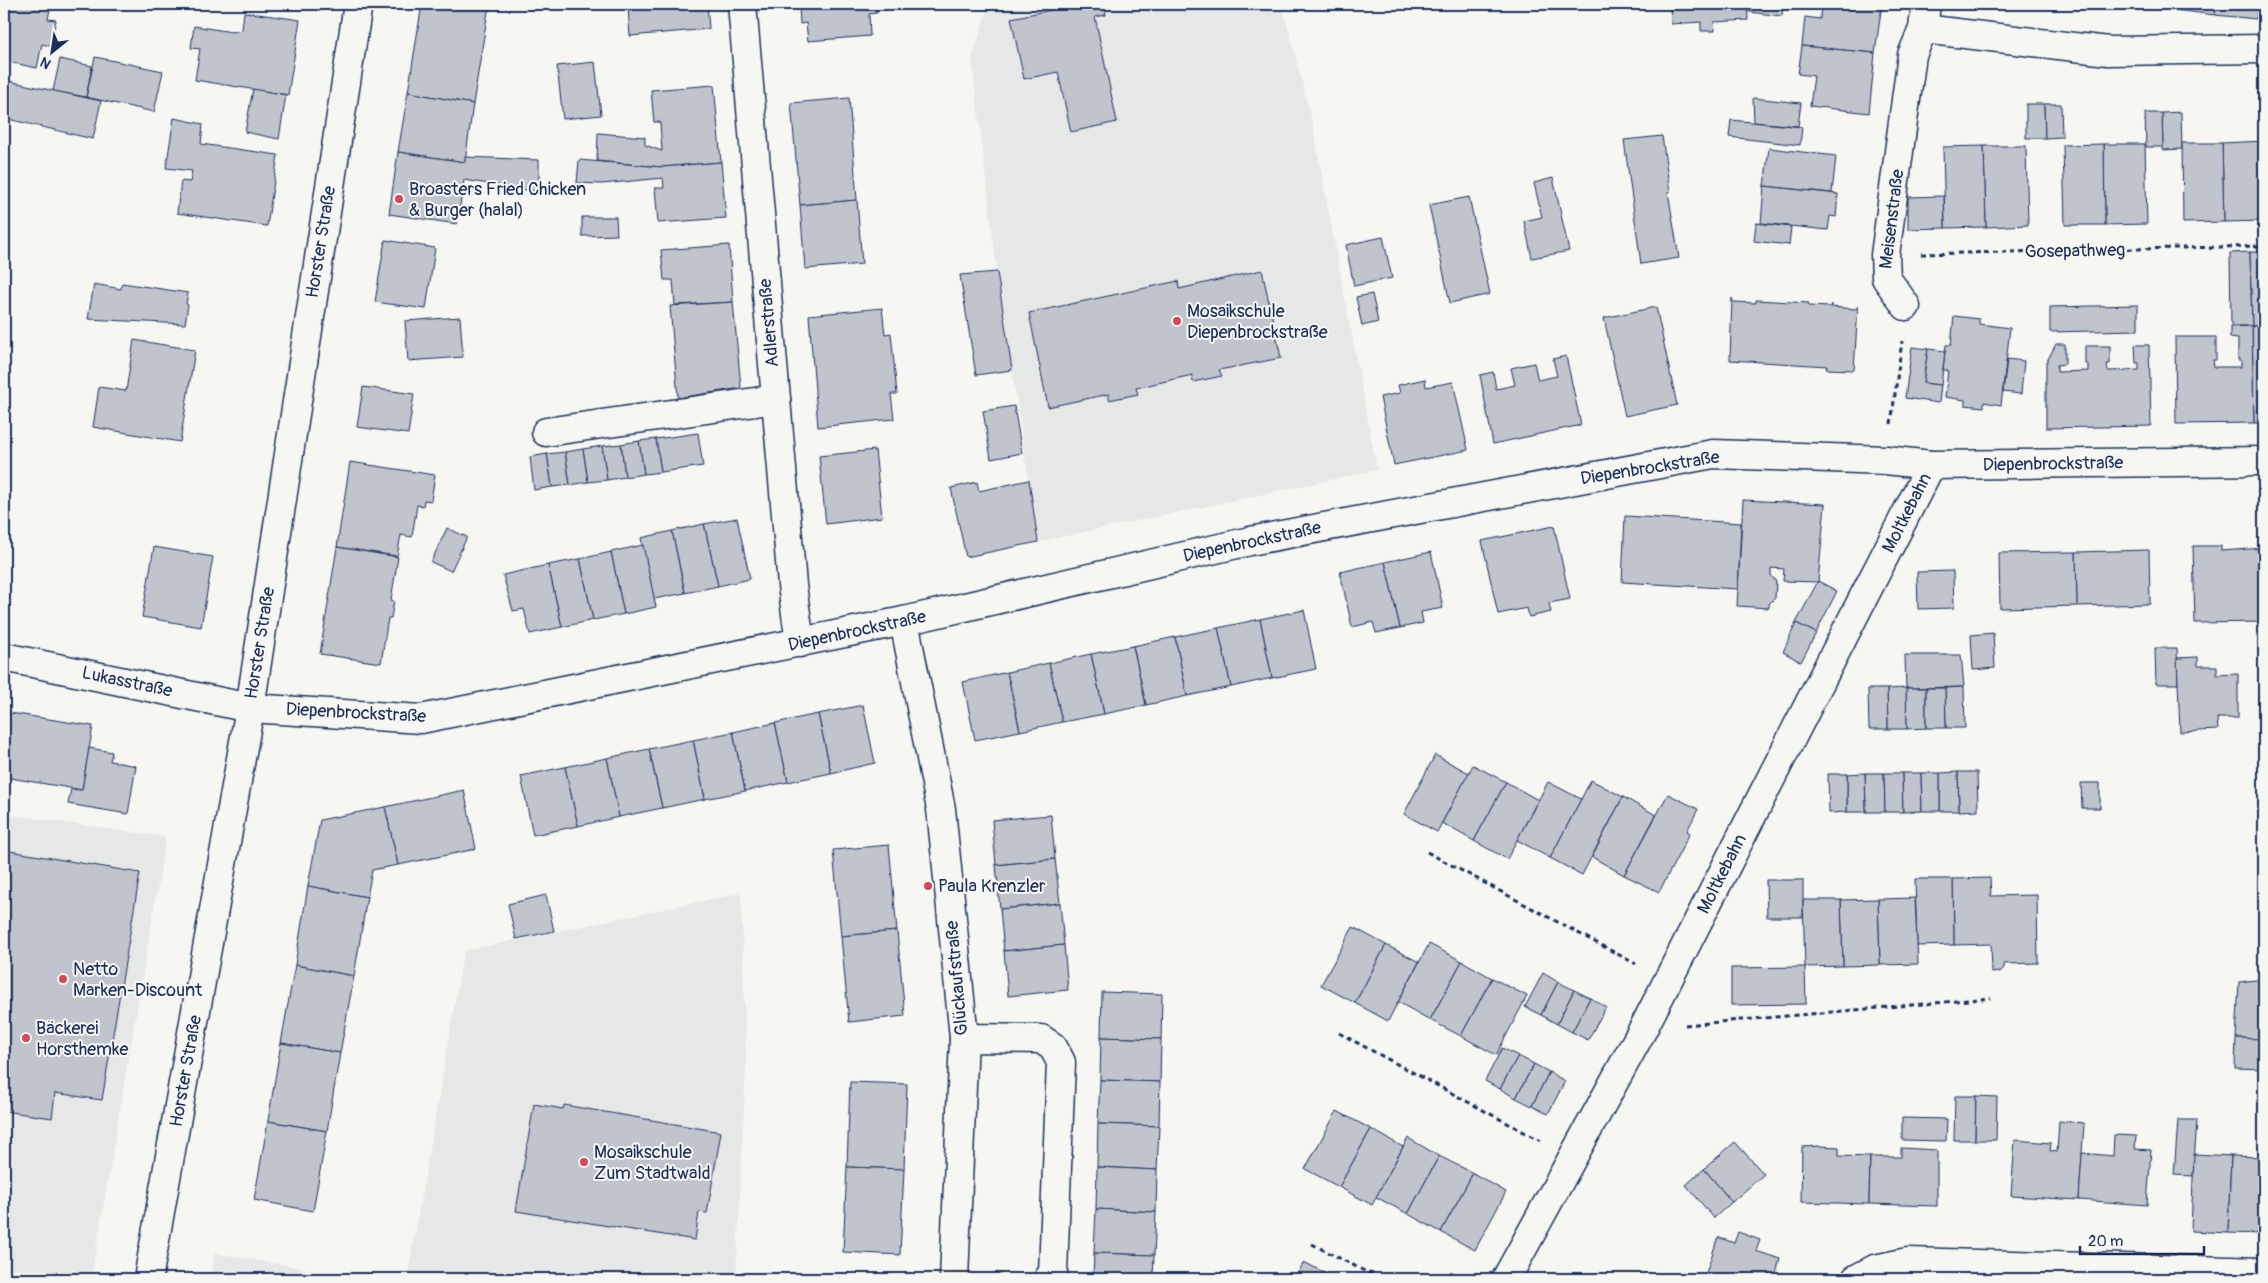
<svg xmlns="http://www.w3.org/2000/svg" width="2268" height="1283" viewBox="0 0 2268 1283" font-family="Pangolin,sans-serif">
<rect width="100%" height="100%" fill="#f6f6f2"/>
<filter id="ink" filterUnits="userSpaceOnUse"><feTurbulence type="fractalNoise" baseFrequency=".02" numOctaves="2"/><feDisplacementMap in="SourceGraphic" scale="10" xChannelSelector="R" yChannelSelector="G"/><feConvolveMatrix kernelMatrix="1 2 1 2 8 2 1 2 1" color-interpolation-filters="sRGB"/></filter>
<g filter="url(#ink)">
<g fill="#e6e7e7">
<polygon points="989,4 1282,4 1312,122 1377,470 1038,542 997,272 972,59"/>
<polygon points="4,814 166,837 91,1279 4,1279"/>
<polygon points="741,893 746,1063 736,1279 407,1279 464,951"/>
<polygon points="215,1253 363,1279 210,1279"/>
</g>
<g fill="#c0c4cd" stroke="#1b2f5e">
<polygon points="4,4 51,4 48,19 56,20 50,46 42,44 37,68 4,61"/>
<polygon points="422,4 453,4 491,9 488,11 473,104 408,92"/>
<polygon points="456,4 493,4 491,9"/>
<polygon points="650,4 707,4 709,29 630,36 628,7"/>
<polygon points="799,4 876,4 877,13 869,14 870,36 808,41 806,23 800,24"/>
<polygon points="1055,4 1104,4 1106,15 1095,17 1117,122 1071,132 1058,72 1024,79 1011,18 1056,9"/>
<polygon points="1670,4 1747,4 1748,20 1714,22 1715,31 1701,31 1701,22 1671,24"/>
<polygon points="1750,4 1783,4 1782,16 1749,12"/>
<polygon points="1821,4 1882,4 1875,53 1802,46 1805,17 1820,19"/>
<polygon points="2051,4 2078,4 2077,7"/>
<polygon points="2156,4 2175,4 2174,8 2156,6"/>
<polygon points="2175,4 2216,4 2215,15 2174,10"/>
<polygon points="2216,4 2258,4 2256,19 2215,15"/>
<polygon points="244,12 300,20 288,95 195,80 200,49 191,48 194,26 232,32 242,30"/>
<polygon points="1802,46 1875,53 1869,113 1810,106 1814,76 1798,74"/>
<polygon points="95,57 163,71 154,112 86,97"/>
<polygon points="60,59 92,66 86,97 53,91"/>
<polygon points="595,62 601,115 563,119 557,66"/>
<polygon points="4,80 101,101 93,139 4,118"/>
<polygon points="714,85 721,162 662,167 597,161 598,133 645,137 645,145 662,151 660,122 654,122 651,90"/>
<polygon points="253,89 286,95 279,139 245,132"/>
<polygon points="408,92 473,104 465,162 398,152"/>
<polygon points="849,98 857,200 800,205 791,103"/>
<polygon points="1753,98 1801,103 1798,126 1754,122"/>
<polygon points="2026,104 2044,104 2045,138 2026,138"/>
<polygon points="2044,104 2061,104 2062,137 2045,138"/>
<polygon points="2181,112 2182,149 2163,150 2162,113"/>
<polygon points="2145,113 2162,113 2163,147 2146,147"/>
<polygon points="174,118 203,124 201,144 278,155 267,226 177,213 181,181 190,182 192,171 166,168"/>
<polygon points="1731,120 1802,127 1800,145 1729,137"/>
<polygon points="1662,136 1670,192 1668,192 1679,258 1641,264 1624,140"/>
<polygon points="2264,141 2264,221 2224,222 2222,143"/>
<polygon points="2182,143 2222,143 2224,222 2183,223"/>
<polygon points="2104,144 2145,144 2147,224 2105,225"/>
<polygon points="2104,144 2105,225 2065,225 2063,145"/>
<polygon points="1984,146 2026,146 2028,225 1986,227"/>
<polygon points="1984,146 1986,227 1945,228 1943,147"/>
<polygon points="1769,148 1836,156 1832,193 1764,186"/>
<polygon points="398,152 465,162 465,157 539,160 539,192 464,180 457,224 389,214"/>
<polygon points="579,160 662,167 721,162 726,218 658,223 655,188 664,188 663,178 602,184 577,183"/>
<polygon points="1553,178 1569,251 1532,258 1524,221 1542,217 1534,183"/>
<polygon points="1764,186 1838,194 1836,217 1830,216 1828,230 1761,223"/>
<polygon points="1944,196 1945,228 1908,229 1908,197"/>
<polygon points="1469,197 1490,294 1450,303 1429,205"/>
<polygon points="857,200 862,264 805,269 800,205"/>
<polygon points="582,217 616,217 617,235 582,236"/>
<polygon points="1756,223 1791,227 1789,245 1754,241"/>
<polygon points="1383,237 1392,278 1354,286 1346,245"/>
<polygon points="385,240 435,248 426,309 375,302"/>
<polygon points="729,245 733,302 675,305 673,280 664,280 661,250"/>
<polygon points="2250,252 2252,326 2231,326 2230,253"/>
<polygon points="2250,252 2264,252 2264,326 2252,326"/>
<polygon points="1262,270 1281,358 1219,370 1222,376 1193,382 1192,375 1136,388 1138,394 1109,400 1109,394 1048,407 1029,313 1178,281 1179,289"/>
<polygon points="997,272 1012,370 976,375 960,275"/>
<polygon points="122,283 188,293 186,304 188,305 185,324 88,319 94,284 121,289"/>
<polygon points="1372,294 1378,322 1362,326 1356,297"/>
<polygon points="1732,298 1733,302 1756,303 1756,300 1809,303 1808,306 1830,307 1831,304 1831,307 1856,309 1858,306 1854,370 1826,369 1827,366 1730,360"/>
<polygon points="733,302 741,388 678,398 670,306"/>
<polygon points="2138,305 2138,330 2050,332 2050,307"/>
<polygon points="1656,307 1677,405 1625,416 1604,318"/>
<polygon points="882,308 885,334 891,333 897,394 891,394 894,419 818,427 809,315"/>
<polygon points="1954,316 1979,319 1979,324 2010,328 2001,405 1984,402 1984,407 1965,405 1965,400 1945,397 1948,370 1943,370 1945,351 1946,345 1951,345"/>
<polygon points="460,317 463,357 408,361 405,321"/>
<polygon points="2252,326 2264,326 2264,358 2263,358 2264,423 2254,423"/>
<polygon points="2252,326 2254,423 2176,424 2175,337 2216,337 2216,360 2213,360 2214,367 2241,367 2241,360 2238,360 2238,339 2230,338 2230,327"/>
<polygon points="134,340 195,350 180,442 93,427 99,387 126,391"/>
<polygon points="2056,344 2065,344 2065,364 2057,365 2057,372 2088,371 2088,364 2085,364 2085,346 2110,346 2110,364 2107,364 2108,371 2139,370 2139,363 2136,363 2135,345 2149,345 2151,426 2046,428 2046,363"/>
<polygon points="1912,347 1928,349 1923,383 1941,385 1939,403 1905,398"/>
<polygon points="1928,349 1945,351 1941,385 1923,383"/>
<polygon points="1566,356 1581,425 1493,444 1480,375 1493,372 1496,389 1515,385 1511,368 1534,363 1538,380 1557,376 1553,359"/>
<polygon points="2007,359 2024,361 2021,394 2003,392"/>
<polygon points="1425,379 1426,387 1453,382 1468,450 1394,465 1380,397 1400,393 1398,385"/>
<polygon points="363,387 414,394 408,434 357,427"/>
<polygon points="1014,406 1022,453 991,459 983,411"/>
<polygon points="698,433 703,466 661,472 656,439"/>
<polygon points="656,439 661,472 644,474 639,441"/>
<polygon points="639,441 644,474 625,477 621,444"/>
<polygon points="621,444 625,477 607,480 602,446"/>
<polygon points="602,446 607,480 588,482 583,449"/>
<polygon points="583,449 588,482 570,485 565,452"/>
<polygon points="875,450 882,517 826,524 819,456"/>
<polygon points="565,452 570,485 552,487 547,454"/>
<polygon points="547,454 552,487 534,490 530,457"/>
<polygon points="350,462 435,475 431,501 424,500 423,506 417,505 412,537 401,535 397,556 337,547"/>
<polygon points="1029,480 1038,542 966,557 951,488 977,482 979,491"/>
<polygon points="1743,500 1825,504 1818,582 1783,581 1784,569 1771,568 1771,575 1776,582 1775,598 1769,604 1769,608 1737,606"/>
<polygon points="1625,516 1741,523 1738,589 1622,582"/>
<polygon points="737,518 750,579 718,586 704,524"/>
<polygon points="704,524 718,586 685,593 672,531"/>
<polygon points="1554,526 1570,599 1549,603 1551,612 1529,617 1527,608 1498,614 1482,541"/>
<polygon points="447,528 467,537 451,571 431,562"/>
<polygon points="672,531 685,593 654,599 641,538"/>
<polygon points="643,545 656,607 624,614 611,552"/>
<polygon points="2193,546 2221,546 2221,551 2264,548 2264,622 2195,623"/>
<polygon points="154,547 213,557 201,627 142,617"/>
<polygon points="337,547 398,557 391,600 394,601 391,618 388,618 381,663 320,654"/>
<polygon points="2149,550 2150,604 2077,606 2076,552"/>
<polygon points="611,552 624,614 593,620 580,559"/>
<polygon points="1431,552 1443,608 1421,612 1423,623 1400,628 1385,562"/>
<polygon points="2076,552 2077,606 2000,608 1999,553"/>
<polygon points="580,559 593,620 562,627 548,565"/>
<polygon points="1385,562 1400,628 1376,633 1373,622 1352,627 1340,572"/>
<polygon points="548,565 562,627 530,634 524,609 513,611 503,575"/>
<polygon points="1953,571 1954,608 1918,609 1917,572"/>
<polygon points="1818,581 1837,591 1816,633 1796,623"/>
<polygon points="1304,610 1316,669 1272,678 1260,619"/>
<polygon points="1260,619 1272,678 1231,687 1218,628"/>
<polygon points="1796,623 1816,633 1801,662 1783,652"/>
<polygon points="1218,628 1231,687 1187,696 1175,637"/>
<polygon points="1993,633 1995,668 1973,670 1971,635"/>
<polygon points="1175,637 1187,696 1146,705 1133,646"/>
<polygon points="1133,646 1146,705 1104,714 1091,654"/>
<polygon points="2155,648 2177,648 2178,684 2156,684"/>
<polygon points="1091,654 1104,714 1062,722 1049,663"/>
<polygon points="1905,655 1961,655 1964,687 1906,688"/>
<polygon points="2198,657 2198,666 2217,666 2217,675 2238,674 2238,718 2217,718 2218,730 2180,732 2177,658"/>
<polygon points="1049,663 1062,722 1020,731 1007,672"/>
<polygon points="1007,672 1020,731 975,740 963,682"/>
<polygon points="1964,687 1965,728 1946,728 1945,688"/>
<polygon points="1906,688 1926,688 1926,728 1907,729"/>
<polygon points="1906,688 1907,729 1888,729 1887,689"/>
<polygon points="1926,688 1945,688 1946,728 1926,728"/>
<polygon points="1868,689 1887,689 1888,729 1869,729"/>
<polygon points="863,705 875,763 831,773 818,714"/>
<polygon points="4,712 93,726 82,790 4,777"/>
<polygon points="818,714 831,773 788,782 775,723"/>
<polygon points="775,723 788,782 745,791 733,732"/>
<polygon points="733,732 745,791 705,799 693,740"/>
<polygon points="693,740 705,799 662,808 649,749"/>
<polygon points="89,748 112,752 110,761 136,766 128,814 68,804 71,789 82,790"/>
<polygon points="649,749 662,808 619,817 607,758"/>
<polygon points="1435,755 1469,773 1437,832 1404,814"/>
<polygon points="607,758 619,817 578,826 565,767"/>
<polygon points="1473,765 1506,782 1474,841 1442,823"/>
<polygon points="565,767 578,826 533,835 521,776"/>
<polygon points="1958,772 1977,772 1978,810 1959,811"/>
<polygon points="1958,772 1959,811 1940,811 1940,773"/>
<polygon points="1865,773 1884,773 1885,812 1866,812"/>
<polygon points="1865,773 1866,812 1847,812 1847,774"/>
<polygon points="1884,773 1902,773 1903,812 1885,812"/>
<polygon points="1902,773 1921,773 1922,811 1903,812"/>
<polygon points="1921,773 1940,773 1940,811 1922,811"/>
<polygon points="1828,774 1847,774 1847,812 1829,813"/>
<polygon points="1591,780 1623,797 1582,875 1550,858"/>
<polygon points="1506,782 1538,800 1507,859 1474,841"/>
<polygon points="1548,782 1581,799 1550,858 1517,840"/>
<polygon points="2081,783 2100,783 2100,808 2082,808"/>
<polygon points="464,790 476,849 398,865 385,807"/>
<polygon points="1668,794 1698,809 1687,831 1690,833 1659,892 1624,875"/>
<polygon points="1623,797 1656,815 1624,875 1592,857"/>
<polygon points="385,807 398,865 372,870 367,897 308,886 320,820"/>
<polygon points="1051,815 1055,859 996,865 992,820"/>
<polygon points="889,845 897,931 841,936 833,850"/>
<polygon points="4,850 140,873 102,1100 55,1093 52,1118 4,1111 6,1085 4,1085"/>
<polygon points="1055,859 1060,903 1000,909 996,865"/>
<polygon points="1990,878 1991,896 2037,895 2038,963 2004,964 2004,968 2000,972 1992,973 1991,944 1954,945 1953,879"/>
<polygon points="1915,879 1953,879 1954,945 1917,946"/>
<polygon points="1766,880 1803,880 1803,917 1767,917"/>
<polygon points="308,886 367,897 354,976 295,965"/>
<polygon points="546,895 554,931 516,939 508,904"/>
<polygon points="1915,898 1918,964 1880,965 1878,899"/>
<polygon points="1878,899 1880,965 1843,966 1841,900"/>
<polygon points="1803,900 1841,900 1843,966 1805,967"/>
<polygon points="1060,903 1064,945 1004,951 1000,909"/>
<polygon points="1353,927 1386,945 1355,1003 1321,985"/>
<polygon points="897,931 905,1016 849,1022 841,936"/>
<polygon points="1429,944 1462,961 1430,1020 1398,1002"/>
<polygon points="1064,945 1068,990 1008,996 1004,951"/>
<polygon points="1386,945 1419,962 1388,1021 1355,1003"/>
<polygon points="1462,961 1492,978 1461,1036 1430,1020"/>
<polygon points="295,965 354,976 340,1053 281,1043"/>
<polygon points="1805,967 1806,1004 1731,1005 1731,968"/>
<polygon points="1543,973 1558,982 1541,1015 1525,1007"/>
<polygon points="1492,978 1527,996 1496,1055 1461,1036"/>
<polygon points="2264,979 2264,1039 2236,1038 2239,982"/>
<polygon points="1558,982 1574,990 1557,1024 1541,1015"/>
<polygon points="1574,990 1590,998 1572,1032 1557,1024"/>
<polygon points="1102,992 1162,994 1161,1039 1101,1037"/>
<polygon points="1590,998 1606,1007 1588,1040 1572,1032"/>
<polygon points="1101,1037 1161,1039 1160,1082 1100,1080"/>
<polygon points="2236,1038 2264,1039 2264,1069 2235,1068"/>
<polygon points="281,1043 340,1053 327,1131 268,1121"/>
<polygon points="1502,1048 1518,1056 1500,1089 1485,1081"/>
<polygon points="1518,1056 1534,1064 1516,1098 1500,1089"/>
<polygon points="1534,1064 1549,1072 1532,1106 1516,1098"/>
<polygon points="1549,1072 1565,1081 1548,1114 1532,1106"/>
<polygon points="1100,1080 1160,1082 1159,1126 1098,1124"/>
<polygon points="850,1082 907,1084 904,1169 847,1167"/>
<polygon points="1955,1096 1976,1096 1975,1140 1954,1140"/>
<polygon points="1976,1096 1997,1097 1996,1140 1975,1140"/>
<polygon points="534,1104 563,1109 564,1105 721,1132 707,1213 699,1212 695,1240 516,1211"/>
<polygon points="1337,1111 1371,1129 1339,1187 1305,1169"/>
<polygon points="1902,1118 1947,1119 1946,1141 1902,1140"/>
<polygon points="2178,1120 2197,1120 2193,1176 2174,1175"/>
<polygon points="268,1121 327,1131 313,1211 254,1200"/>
<polygon points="2059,1121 2084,1123 2079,1200 2011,1196 2015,1140 2051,1143 2050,1151 2057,1152"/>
<polygon points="1098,1124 1159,1126 1157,1170 1097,1167"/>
<polygon points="1371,1129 1403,1147 1372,1205 1339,1187"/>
<polygon points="2114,1135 2136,1136 2135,1149 2151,1150 2147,1205 2079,1200 2082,1153 2113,1156"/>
<polygon points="1408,1138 1439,1156 1408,1214 1376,1197"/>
<polygon points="1735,1142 1764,1174 1732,1202 1704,1169"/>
<polygon points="1820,1146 1839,1147 1839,1156 1870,1157 1869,1204 1801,1202 1802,1147"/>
<polygon points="1901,1148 1937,1150 1937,1206 1869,1204 1870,1157 1901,1157"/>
<polygon points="2194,1154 2231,1156 2228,1233 2191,1231"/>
<polygon points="1439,1156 1473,1173 1441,1232 1408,1214"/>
<polygon points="2231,1156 2264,1157 2264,1234 2228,1233"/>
<polygon points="847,1167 904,1169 900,1255 843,1252"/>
<polygon points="1097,1167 1157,1170 1156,1212 1096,1209"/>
<polygon points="1704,1169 1732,1202 1714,1218 1686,1185"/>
<polygon points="1473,1173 1506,1192 1475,1250 1441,1232"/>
<polygon points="1096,1209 1156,1212 1154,1255 1094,1253"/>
<polygon points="1738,1232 1760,1240 1756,1251 1780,1259 1774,1279 1723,1279 1706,1273 1718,1237 1734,1243"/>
<polygon points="1094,1253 1154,1255 1153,1279 1093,1279"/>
<polygon points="1304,1262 1336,1279 1295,1278"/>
</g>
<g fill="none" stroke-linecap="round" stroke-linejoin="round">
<g stroke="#1b2f5e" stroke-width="31">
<g id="minor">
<polyline points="742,4 792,585 800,643"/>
<polyline points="1923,29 2108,51 2264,49"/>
<polyline points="1906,306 1886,278 1885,255 1912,55 1923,29 1926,4"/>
<polyline points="546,432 776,399"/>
<polyline points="904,621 941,809 964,1038 954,1279"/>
<polyline points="4,657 250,708 421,719 904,621 1250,541 1713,454 1886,460 1931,465 2264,461"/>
<polyline points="964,1038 1041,1039 1053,1047 1061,1062 1053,1273 1048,1279"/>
<polyline points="1506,1279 1643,1029 1931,465"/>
<polyline points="1856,1279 1875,1269 1908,1262 2264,1272"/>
</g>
</g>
<g stroke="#1b2f5e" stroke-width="31">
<polyline id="major" points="148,1279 250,708 358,4"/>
</g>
<g stroke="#1b2f5e" stroke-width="3" stroke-dasharray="5 4" stroke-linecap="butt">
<polyline points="1921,254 2264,246"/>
<polyline points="1891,424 1902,341"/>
<polyline points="1427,852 1636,964"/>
<polyline points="1685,1025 1991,998"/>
<polyline points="1339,1033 1541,1141"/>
<polyline points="1312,1244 1380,1279"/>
</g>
<use href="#minor" stroke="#f6f6f2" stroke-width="28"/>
<use href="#major" stroke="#f6f6f2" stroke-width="28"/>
</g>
</g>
<g fill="#d1495b" stroke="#f6f6f2" stroke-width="2">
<circle cx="399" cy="199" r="5"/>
<circle cx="1177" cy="321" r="5"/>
<circle cx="928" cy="886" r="5"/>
<circle cx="63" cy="979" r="5"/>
<circle cx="26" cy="1038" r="5"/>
<circle cx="584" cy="1162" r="5"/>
</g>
<g text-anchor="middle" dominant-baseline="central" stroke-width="4" stroke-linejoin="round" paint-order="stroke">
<g font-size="18" fill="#1b2f5e" stroke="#f6f6f2" text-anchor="start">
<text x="409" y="189">Broasters Fried Chicken<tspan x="409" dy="21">&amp; Burger (halal)</tspan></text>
<text x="1187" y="311">Mosaikschule<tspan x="1187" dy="21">Diepenbrockstraße</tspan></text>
<text x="938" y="886">Paula Krenzler</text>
<text x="73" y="969">Netto<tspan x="73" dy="21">Marken-Discount</tspan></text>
<text x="36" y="1028">Bäckerei<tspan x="36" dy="21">Horsthemke</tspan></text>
<text x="594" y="1152">Mosaikschule<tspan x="594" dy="21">Zum Stadtwald</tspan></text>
</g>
<g font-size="18" fill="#1b2f5e" stroke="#f6f6f2">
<text transform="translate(1892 219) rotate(-83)">Meisenstraße</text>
<text transform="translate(321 242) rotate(-81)">Horster Straße</text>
<text transform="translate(2075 251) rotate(-1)">Gosepathweg</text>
<text transform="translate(769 323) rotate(-95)">Adlerstraße</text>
<text transform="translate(2053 464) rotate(-1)">Diepenbrockstraße</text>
<text transform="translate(1650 468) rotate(-9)">Diepenbrockstraße</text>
<text transform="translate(1907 513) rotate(-63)">Moltkebahn</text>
<text transform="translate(1252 542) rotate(-12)">Diepenbrockstraße</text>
<text transform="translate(857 631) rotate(-12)">Diepenbrockstraße</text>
<text transform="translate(260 643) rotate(-81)">Horster Straße</text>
<text transform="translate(127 682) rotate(12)">Lukasstraße</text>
<text transform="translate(356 713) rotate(3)">Diepenbrockstraße</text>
<text transform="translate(1722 874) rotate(-63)">Moltkebahn</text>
<text transform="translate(957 978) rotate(-95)">Glückaufstraße</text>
<text transform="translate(186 1071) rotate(-80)">Horster Straße</text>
</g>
</g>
<rect width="2268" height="1283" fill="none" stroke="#f6f6f2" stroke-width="20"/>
<rect x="10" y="10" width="2248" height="1263" fill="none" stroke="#1b2f5e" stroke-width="2" filter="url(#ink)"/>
<g transform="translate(52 52) rotate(210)" stroke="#f6f6f2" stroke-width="4" paint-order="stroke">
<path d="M0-4L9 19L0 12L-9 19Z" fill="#1b2f5e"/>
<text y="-8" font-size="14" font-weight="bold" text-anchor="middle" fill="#1b2f5e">N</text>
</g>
<path d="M2080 1246v8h124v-8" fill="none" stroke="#1b2f5e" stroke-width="2.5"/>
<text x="2088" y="1246" font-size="15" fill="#1b2f5e" stroke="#f6f6f2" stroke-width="4" paint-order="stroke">20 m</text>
</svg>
